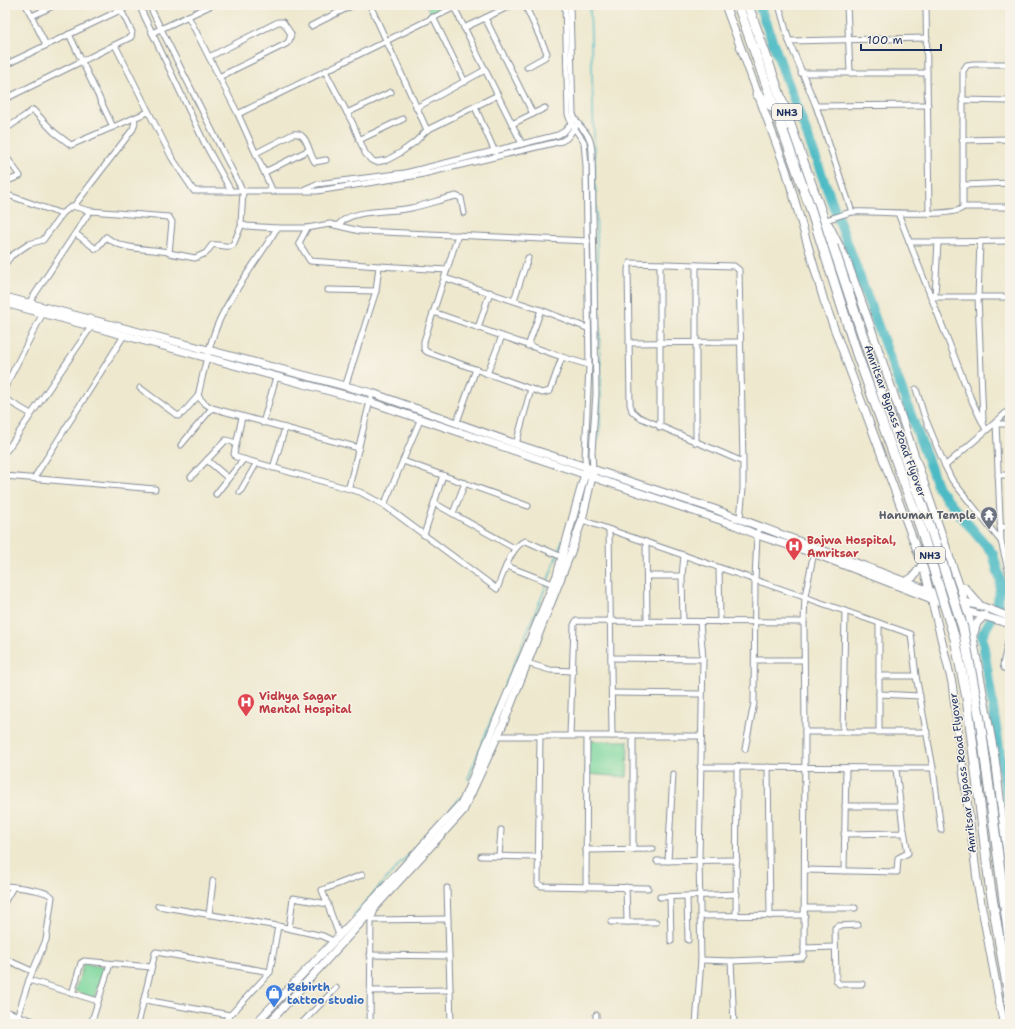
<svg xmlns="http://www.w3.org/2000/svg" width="1015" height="1029" viewBox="0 0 1015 1029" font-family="'Shantell Sans',sans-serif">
<rect width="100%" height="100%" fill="#f7f3e8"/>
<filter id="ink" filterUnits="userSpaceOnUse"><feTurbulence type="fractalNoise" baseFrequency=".025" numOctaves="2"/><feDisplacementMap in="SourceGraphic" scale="8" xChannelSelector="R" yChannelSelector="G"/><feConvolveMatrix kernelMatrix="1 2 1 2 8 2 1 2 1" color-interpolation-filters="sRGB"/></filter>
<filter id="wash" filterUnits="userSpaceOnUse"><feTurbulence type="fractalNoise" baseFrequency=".012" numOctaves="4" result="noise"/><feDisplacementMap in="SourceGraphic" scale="16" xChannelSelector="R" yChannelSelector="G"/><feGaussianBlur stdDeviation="0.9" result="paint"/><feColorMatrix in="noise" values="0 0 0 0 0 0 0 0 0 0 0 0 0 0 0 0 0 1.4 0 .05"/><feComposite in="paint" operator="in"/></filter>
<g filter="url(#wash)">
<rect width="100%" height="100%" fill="#eee8ce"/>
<g fill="#7fd89e" stroke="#4d847e">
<polygon points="426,5 447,5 448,7 431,15"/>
<polygon points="587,741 628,741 627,777 586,774"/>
<polygon points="84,963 104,968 94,998 75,991"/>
</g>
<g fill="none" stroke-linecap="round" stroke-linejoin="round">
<g stroke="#4dbbc5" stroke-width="1.5">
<polyline points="590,5 601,380 600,433 594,451"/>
<polyline points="548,580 563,539"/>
<polyline points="468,779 498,702 547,584"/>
<polyline points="353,916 461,797"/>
</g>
<polyline stroke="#4dbbc5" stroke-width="10" points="759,5 938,488 993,554 1001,582 997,609 982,635 1010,820"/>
</g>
</g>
<g filter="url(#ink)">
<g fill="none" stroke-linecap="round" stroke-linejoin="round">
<g stroke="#848c96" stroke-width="7">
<g id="street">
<polyline points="26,5 46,45"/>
<polyline points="139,5 204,142 231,191"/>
<polyline points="149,5 243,192 241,223 246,226 277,228"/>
<polyline points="370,5 427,130"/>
<polyline points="525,5 547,53 545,57 527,67"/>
<polyline points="565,5 568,114 571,123 584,142 586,166 589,365 585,458 586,468"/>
<path d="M 570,5 L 573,114 C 579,131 590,128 592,151 L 596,394 L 592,452 L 593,469"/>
<polyline points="779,5 789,41 816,106 852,212"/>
<polyline points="847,5 850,72"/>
<polyline points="454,7 522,144"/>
<polyline points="32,16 55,5"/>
<polyline points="188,16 238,114 273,192"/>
<polyline points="433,17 465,82"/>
<polyline points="485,18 533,114"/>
<polyline points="311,26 353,5"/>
<polyline points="464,28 512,5"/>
<polyline points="152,33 212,5"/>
<polyline points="69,34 113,127 148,112"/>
<polyline points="789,41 927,38"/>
<polyline points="115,45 172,158 194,191 317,191 419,175 562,141 567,138 578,123"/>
<polyline points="209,57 278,22 283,22 291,34 289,41 286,44 219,77"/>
<polyline points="5,61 7,64 131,5"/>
<polyline points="325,71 353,124 365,153 371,160 376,162 387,160 400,153 415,142 427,130 498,95"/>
<polyline points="801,73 927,73 926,5"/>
<polyline points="927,73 929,213"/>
<polyline points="5,99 131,37 132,32 121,10"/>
<polyline points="962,100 1010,101"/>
<polyline points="816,106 928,105"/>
<polyline points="475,107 495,152"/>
<polyline points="416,108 485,70"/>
<polyline points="347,113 391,92"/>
<polyline points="238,114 459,5"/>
<polyline points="512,124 545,108"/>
<polyline points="6,129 33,110 54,132 71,145 113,127"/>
<polyline points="359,140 403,119"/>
<polyline points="962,140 1010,139"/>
<path d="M 256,153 L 293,134 C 308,131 308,153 315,162 L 326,160"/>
<polyline points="5,155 20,176 5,182"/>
<polyline points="265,172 309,150"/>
<polyline points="963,185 1010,183"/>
<polyline points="305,189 317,184 405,173 558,135 565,131 573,121"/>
<polyline points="5,194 59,213 63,213 72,206 90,211"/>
<polyline points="74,206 133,129 135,122 134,119"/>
<polyline points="963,207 1010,207"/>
<polyline points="898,213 971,399 986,430"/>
<path d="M 825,220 C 834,218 843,214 852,212 C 870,210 956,219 963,207 L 963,71 L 967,65 L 973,64 L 1010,64"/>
<path d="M 338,225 C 352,208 391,213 411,208 C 426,205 441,199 456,196 L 461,198 L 464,213"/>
<polyline points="307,228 299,243 310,261 379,266"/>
<path d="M 76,234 L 96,249 L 106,237 C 123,251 148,248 169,252"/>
<polyline points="458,235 424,341 424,349 427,352 531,389 516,444"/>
<polyline points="909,242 938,242 935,296"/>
<polyline points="938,242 1010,241"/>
<polyline points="980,242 978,297 983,420"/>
<polyline points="5,264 11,256 29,244 43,240 63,213"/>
<polyline points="660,264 660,428"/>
<polyline points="445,278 541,310"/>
<polyline points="328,290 376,291"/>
<polyline points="932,297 1010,297"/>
<polyline points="514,300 528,258"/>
<path d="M 29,303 L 90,211 L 169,217 L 172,222 L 169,253 L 195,258 L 206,253 L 212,245 C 219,243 226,249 233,245 L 242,224"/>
<polyline points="433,312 562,357"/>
<polyline points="478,328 490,292"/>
<polyline points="629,343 740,342"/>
<polyline points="528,346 541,310 587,328"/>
<polyline points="487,374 502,336"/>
<polyline points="5,387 44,311"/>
<polyline points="345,387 376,291 379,266 447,270"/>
<polyline points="140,388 178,416 183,413 198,396"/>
<polyline points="531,389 542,393 550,391 562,357 589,365"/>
<polyline points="916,389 924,415 945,466"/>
<polyline points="5,399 31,414"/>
<polyline points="1010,409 996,422 1001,541 1010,578"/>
<path d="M 242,417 L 234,454 L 236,457 L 360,492 L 384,505 L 497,589 C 502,577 512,543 526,541 L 562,557"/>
<polyline points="457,422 476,369"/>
<polyline points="996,422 945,466 952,480 1000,540"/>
<polyline points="263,423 276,377"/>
<polyline points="996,424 1010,424"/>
<polyline points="696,443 696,265"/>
<polyline points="181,445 212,408"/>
<path d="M 359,448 L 212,408 L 204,403 L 198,396 C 204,370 209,343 220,319 C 235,287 259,259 277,228 L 307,228 L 330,224 L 360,231 L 588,241"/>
<polyline points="7,450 93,324"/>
<polyline points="207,460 228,478"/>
<polyline points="403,461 528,506"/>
<polyline points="273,468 285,428"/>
<polyline points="998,475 1010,475"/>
<polyline points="5,476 155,489"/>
<polyline points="191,477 226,440 236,443"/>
<polyline points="34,478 125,334"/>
<polyline points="349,487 372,393"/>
<polyline points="240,492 256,464"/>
<polyline points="216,494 243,460"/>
<polyline points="434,503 514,548"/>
<polyline points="384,505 421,418"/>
<polyline points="453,513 465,483"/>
<polyline points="740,518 743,489 743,462 739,270 734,266 630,263 628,269 630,404 632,411 639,417 743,462"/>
<polyline points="582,520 911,634 916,676 933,768 941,830"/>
<polyline points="1000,527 1010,527"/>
<polyline points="609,530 612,736"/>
<polyline points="424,535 443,475"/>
<polyline points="646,542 647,621"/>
<polyline points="507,566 553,584"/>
<polyline points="719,568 720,622"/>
<polyline points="647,576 682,576"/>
<polyline points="683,621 682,576 684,555"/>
<polyline points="1010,632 1003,665 1004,668 1010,671"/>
<polyline points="611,658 703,659"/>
<polyline points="756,660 803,660"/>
<polyline points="527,663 550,670 573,671"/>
<polyline points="879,676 916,676"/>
<polyline points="612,693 702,694"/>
<polyline points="879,694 920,696"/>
<polyline points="879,731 879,624"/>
<polyline points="805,732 927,732"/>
<polyline points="843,732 845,611"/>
<polyline points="570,735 574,625 576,621 804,622"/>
<polyline points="497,736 701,736"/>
<polyline points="540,736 538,884 542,886 648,888"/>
<polyline points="745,749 754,703 755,580 757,535 760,526"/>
<polyline points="700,767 933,768"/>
<polyline points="768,767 770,916"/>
<polyline points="845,806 901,806"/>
<polyline points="844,834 902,833 903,828 896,769"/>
<polyline points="586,850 653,849"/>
<polyline points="633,850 633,736"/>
<polyline points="481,856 539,857"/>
<polyline points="499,856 501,830"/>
<polyline points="657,861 737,860"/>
<polyline points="668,861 673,774"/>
<polyline points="805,870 897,872 898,858 908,853 904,830"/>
<polyline points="844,871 846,768"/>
<path d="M 5,886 C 15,887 47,890 52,897 L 46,940 L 29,980 L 15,1024"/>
<polyline points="586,887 587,737"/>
<polyline points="626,887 627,922"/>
<polyline points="447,888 451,1024"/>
<polyline points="660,897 737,894"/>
<polyline points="670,897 671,941"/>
<polyline points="687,897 688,940"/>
<polyline points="5,901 13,887"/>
<polyline points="158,906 278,926 323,936 333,941"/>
<polyline points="805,908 855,908"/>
<polyline points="209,915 213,881"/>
<polyline points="701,916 805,915"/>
<polyline points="736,916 737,766"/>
<polyline points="371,920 448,919"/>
<polyline points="611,922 656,922"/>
<polyline points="858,925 838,926 835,928 836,980 839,984 862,984"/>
<polyline points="289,928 293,898 328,904"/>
<polyline points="339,935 322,890 362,875"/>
<polyline points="804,948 835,947"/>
<polyline points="370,955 449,956"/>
<polyline points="5,959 32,971"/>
<polyline points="701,960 731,961 802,958 804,955 805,732 804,622 805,596 814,552"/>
<polyline points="731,961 734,1024"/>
<polyline points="29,980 98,1001"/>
<polyline points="370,991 450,990"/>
<polyline points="72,994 81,963 84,961 151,967"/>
<polyline points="145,1000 230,1015"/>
<polyline points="91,1024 110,964"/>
<polyline points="138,1024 155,953 156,952 270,972"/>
<polyline points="222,1024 270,972 278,926"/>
<polyline points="301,1024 336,988"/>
<polyline points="370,1024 371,920 375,910"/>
<polyline points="596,1024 596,1015"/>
<polyline points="696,1024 701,960 699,860 703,659 700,622"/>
</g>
</g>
<g stroke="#848c96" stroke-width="9">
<g id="secondary">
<polyline points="725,5 786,170 824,301 924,569 952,683 978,887 1003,1021 1008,1024"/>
<polyline points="829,225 847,261 869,322 968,611 995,758 1010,879"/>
<polyline points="5,297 372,393 516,444 714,509 948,598 981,606 1010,617"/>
<polyline points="5,303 370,402 735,525 757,535 813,553 950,606 1010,624"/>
<polyline points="905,582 913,577 922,565"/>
<polyline points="964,587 980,605"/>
<polyline points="974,633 977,623 985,615"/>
<polyline points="5,1012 39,1024"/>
<polyline points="255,1024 375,898 463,801 557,575 586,470"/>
<polyline points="268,1024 463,811 504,722 571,552 582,520 593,472"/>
</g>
</g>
<g stroke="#848c96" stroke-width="11">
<g id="highway">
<polyline points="738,5 783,131"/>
<polyline points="748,5 833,246"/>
<polyline points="757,94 775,109"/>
<polyline points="1009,996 1010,1006"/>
</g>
</g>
<use href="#street" stroke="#fff" stroke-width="5"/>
<use href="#secondary" stroke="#fff" stroke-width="7"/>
<use href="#highway" stroke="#fff" stroke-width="9"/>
<g stroke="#848c96" stroke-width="11" stroke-linecap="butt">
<g id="highway-bridge">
<polyline points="783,131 810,207 857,354 921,529 955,639 967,698 990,886 1009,996"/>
<polyline points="833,246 882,394 933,535 963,628 980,720 1010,945"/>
</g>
</g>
<use href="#highway-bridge" stroke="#fff" stroke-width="9"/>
</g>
</g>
<defs>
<g id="temple-pin" transform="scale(0.9)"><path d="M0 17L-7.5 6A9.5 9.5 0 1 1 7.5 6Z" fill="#6b7280" stroke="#f7f3e8"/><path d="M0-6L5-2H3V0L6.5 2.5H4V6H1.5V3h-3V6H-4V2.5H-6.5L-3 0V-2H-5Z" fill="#fff"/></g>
<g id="hospital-pin" transform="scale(0.9)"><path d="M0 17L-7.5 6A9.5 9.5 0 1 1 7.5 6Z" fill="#e0444e" stroke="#f7f3e8"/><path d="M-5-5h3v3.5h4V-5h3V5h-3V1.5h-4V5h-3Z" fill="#fff"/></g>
<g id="shop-pin" transform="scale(0.9)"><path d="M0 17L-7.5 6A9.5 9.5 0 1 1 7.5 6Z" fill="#3f7fe0" stroke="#f7f3e8"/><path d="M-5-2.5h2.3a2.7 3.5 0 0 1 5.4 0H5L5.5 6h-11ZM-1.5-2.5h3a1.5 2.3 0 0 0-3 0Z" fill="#fff"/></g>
</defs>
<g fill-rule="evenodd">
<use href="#temple-pin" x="989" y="515"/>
<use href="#hospital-pin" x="794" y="546"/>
<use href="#hospital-pin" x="246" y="702"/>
<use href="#shop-pin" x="274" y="993"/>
</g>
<g text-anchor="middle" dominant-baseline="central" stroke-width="3" stroke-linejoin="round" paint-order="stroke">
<g fill="#f7f3e8" stroke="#5d6a87" stroke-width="1">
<rect x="772" y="104" width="30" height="16" rx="3"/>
<rect x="915" y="547" width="30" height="16" rx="3"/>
</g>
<g font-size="10" font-weight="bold" fill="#1b2f5e">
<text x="787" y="112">NH3</text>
<text x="930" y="555">NH3</text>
</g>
<g font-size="11" fill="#1b2f5e" stroke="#f7f3e8">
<text transform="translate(895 421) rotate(70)">Amritsar Bypass Road Flyover</text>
<text transform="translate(963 773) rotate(-97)">Amritsar Bypass Road Flyover</text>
</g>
<g font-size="11" font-weight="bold" fill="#5b616d" stroke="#f7f3e8" text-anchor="end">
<text x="976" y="515">Hanuman Temple</text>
</g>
<g font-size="11" font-weight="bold" fill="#be3a42" stroke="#f7f3e8" text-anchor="start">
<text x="807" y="540">Bajwa Hospital,<tspan x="807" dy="13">Amritsar</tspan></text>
<text x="259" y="696">Vidhya Sagar<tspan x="259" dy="13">Mental Hospital</tspan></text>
</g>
<g font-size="11" font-weight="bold" fill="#366cbe" stroke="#f7f3e8" text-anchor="start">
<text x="287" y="987">Rebirth<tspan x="287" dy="13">tattoo studio</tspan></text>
</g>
</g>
<rect width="1015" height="1029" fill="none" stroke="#f7f3e8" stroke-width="20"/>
<path d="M861 44v6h80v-6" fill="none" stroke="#1b2f5e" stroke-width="2"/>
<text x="867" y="44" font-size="12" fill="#1b2f5e" stroke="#f7f3e8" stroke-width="3" paint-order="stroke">100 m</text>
</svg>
